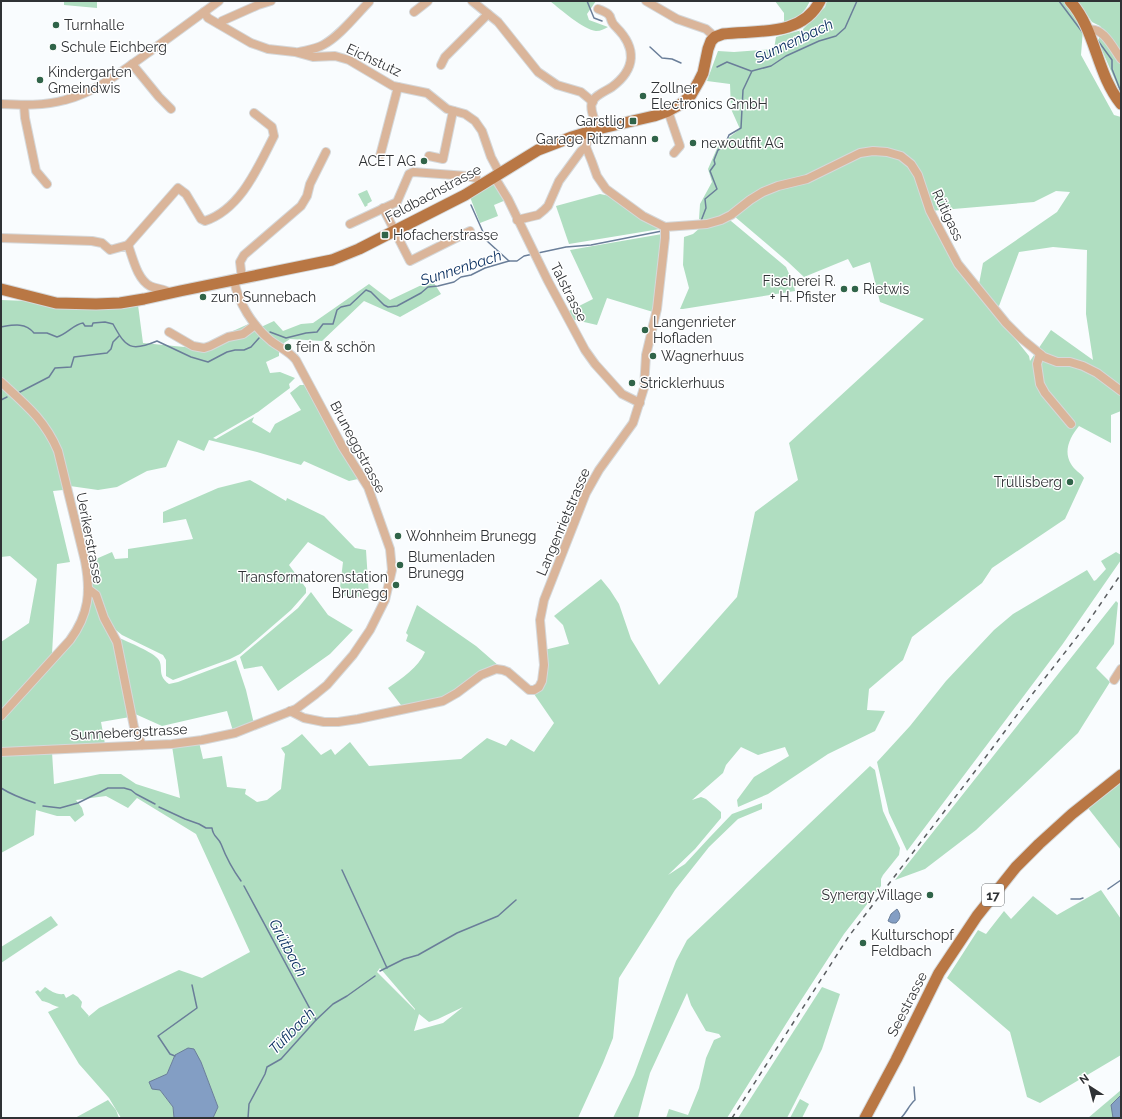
<svg xmlns="http://www.w3.org/2000/svg" width="1122" height="1119" viewBox="0 0 1122 1119" font-family="Raleway,sans-serif">
<rect width="100%" height="100%" fill="#f9fcfe"/>
<g fill="#b0dec1" fill-rule="evenodd">
<polygon points="64,1 97,1 97,8 64,5"/>
<path d="M 550,1 L 596,1 L 587,14 L 589,20 L 608,27 C 604,29 601,31 596,31 C 584,30 560,9 550,1 Z"/>
<path d="M 775,1 L 810,1 C 803,15 798,17 784,22 L 784,13 Z"/>
<path d="M 827,1 L 1063,1 L 1083,29 L 1081,55 L 1114,115 L 1121,117 L 1121,411 L 1111,415 L 1111,443 L 1079,426 C 1070,437 1063,451 1071,464 C 1074,470 1081,473 1084,478 L 1065,519 L 992,568 L 982,583 L 912,637 L 903,660 L 869,689 L 867,710 L 885,711 L 875,731 L 828,754 L 768,794 L 738,807 L 737,800 L 754,777 L 789,756 L 785,747 L 758,755 L 741,747 L 726,765 L 723,773 L 692,800 L 701,797 L 706,799 L 721,812 L 721,818 L 695,849 L 668,875 L 685,864 L 710,837 L 732,814 L 762,803 L 762,809 L 738,819 L 709,847 L 675,890 L 619,978 L 613,1038 L 603,1063 L 578,1118 L 213,1118 L 218,1107 L 201,1062 L 175,1055 L 160,1090 L 173,1107 L 174,1118 L 121,1118 L 109,1098 L 79,1064 L 48,1012 L 59,1007 C 53,1006 49,1002 42,1001 L 35,992 L 38,990 L 40,992 L 45,987 C 51,991 56,995 64,994 L 66,998 L 73,994 L 78,997 L 82,1002 L 81,1007 L 89,1016 L 88,1017 L 99,1008 L 179,970 L 202,978 L 250,952 L 196,834 L 137,798 L 128,808 L 106,796 L 76,800 L 82,808 L 84,815 L 75,822 L 70,816 L 57,816 L 36,810 L 34,835 L 1,853 L 1,754 L 52,752 L 54,784 L 100,774 L 121,774 L 136,784 L 180,798 L 172,746 L 199,742 L 203,759 L 222,756 L 227,787 L 246,789 L 245,794 L 257,802 L 267,800 L 281,789 L 285,754 L 281,748 L 288,745 L 302,734 L 321,755 L 331,749 L 335,755 L 350,742 L 369,766 L 461,759 L 487,738 L 506,746 L 511,739 L 534,752 L 554,723 L 532,691 L 537,688 L 544,650 L 569,644 L 563,625 L 554,616 L 601,579 L 610,590 L 619,604 L 631,639 L 659,685 L 737,597 L 755,512 L 798,480 L 789,443 L 924,319 L 880,302 L 870,262 L 853,268 L 848,259 L 804,277 L 788,262 L 734,216 L 759,196 L 819,172 C 805,176 787,179 775,186 C 754,196 722,228 699,219 L 700,204 L 712,182 L 708,169 L 718,146 L 740,129 L 731,109 L 730,84 L 707,81 L 718,51 L 734,52 L 774,49 L 776,37 L 802,30 L 825,7 ZM 1056,191 L 1070,192 L 1057,212 L 983,263 L 979,284 L 958,268 L 930,211 L 1034,202 ZM 1053,247 L 1087,250 L 1086,314 L 1093,360 L 1051,330 L 1030,361 L 1029,356 L 985,301 L 999,306 L 1019,252 ZM 380,968 L 415,1009 L 415,1010 L 377,972 ZM 463,1007 L 443,1023 L 414,1031 L 419,1014 L 429,1022 L 438,1019 Z"/>
<polygon points="1078,1 1121,1 1121,55 1100,26 1092,22"/>
<polygon points="1100,35 1121,62 1121,94 1098,41"/>
<polygon points="491,184 496,185 506,200 494,205 498,216 480,223 470,197"/>
<polygon points="367,190 372,201 367,204 368,205 365,207 358,194"/>
<polygon points="600,194 610,196 660,229 569,244 556,206"/>
<polygon points="727,220 731,221 786,267 794,285 795,291 683,309 680,309 689,288 683,265 684,237 693,234 701,227"/>
<polygon points="662,234 653,312 607,298 597,325 571,319 567,312 593,299 570,250"/>
<polygon points="432,280 441,294 400,317 364,301 322,341 290,339 281,345 261,327 274,321 283,331 301,324 313,323 369,284 390,300"/>
<polygon points="1,300 28,301 59,307 111,309 138,305 143,343 195,348 253,322 279,347 279,356 266,362 270,373 280,372 295,378 289,384 290,388 258,412 213,438 216,439 254,417 252,422 270,433 275,424 301,410 290,393 300,385 304,385 358,479 349,481 304,461 301,465 257,452 209,440 204,451 178,440 166,467 147,471 117,487 98,490 70,486 63,490 53,491 70,562 57,564 52,654 1,709 1,642 29,623 37,579 10,556 1,557 1,387 39,424 53,447 42,417 1,378"/>
<polygon points="250,480 286,501 287,498 324,516 355,548 366,550 369,597 339,596 343,562 308,542 289,565 306,588 306,593 291,610 240,654 230,659 173,680 166,676 166,660 163,655 122,635 111,626 91,583 89,562 112,552 115,559 128,558 128,549 193,539 186,519 163,523 163,512 218,488"/>
<polygon points="1116,552 1121,555 1121,560 1062,645 907,851 889,813 877,762 910,726 946,681 994,630 1013,614 1087,570 1094,581 1096,580 1106,569 1101,561"/>
<polygon points="311,592 328,615 353,630 330,654 278,691 262,666 244,669 240,657 298,608"/>
<polygon points="91,595 94,597 116,647 130,717 101,722 105,744 1,750 1,721 79,631"/>
<polygon points="1116,601 1118,603 1114,644 1096,668 1110,682 1078,733 976,830 925,869 895,880"/>
<path d="M 417,605 L 476,646 L 499,666 L 457,693 L 404,709 L 388,688 C 402,678 418,668 425,652 L 406,641 L 408,635 L 406,633 Z"/>
<path d="M 117,637 C 126,641 150,651 156,657 C 166,665 155,674 169,684 L 178,682 L 236,660 L 246,690 L 254,724 L 233,731 L 227,711 L 162,726 L 133,713 Z"/>
<polygon points="870,766 875,770 883,811 900,848 899,855 883,875 881,879 881,886 844,934 796,1008 727,1118 666,1118 669,1109 688,1115 699,1088 706,1058 714,1040 721,1037 719,1034 706,1031 691,1005 687,993 650,1073 638,1118 613,1118 634,1075 676,961 687,940"/>
<polygon points="1121,783 1121,850 1088,808"/>
<polygon points="1101,890 1121,919 1121,1055 1040,1103 1027,1097 1010,1032 947,978 978,930 986,934 1004,911 1011,919 1033,896 1057,915"/>
<polygon points="51,916 58,925 1,963 1,947"/>
<polygon points="822,987 840,994 822,1049 787,1118 738,1118"/>
<polygon points="1121,1090 1121,1101 1115,1118 1088,1118"/>
<polygon points="800,1099 809,1104 802,1118 790,1118"/>
<polygon points="108,1100 116,1110 119,1118 75,1118"/>
</g>
<g fill="#839ec4" stroke="#6a7e99">
<path d="M 897,909 C 901,915 901,918 896,923 L 892,923 L 888,921 L 891,914 Z"/>
<polygon points="188,1048 194,1049 201,1062 218,1107 213,1118 174,1118 173,1107 160,1090 152,1089 149,1082 167,1074 175,1055"/>
<polygon points="1121,1095 1121,1118 1113,1118 1111,1105"/>
</g>
<g fill="none" stroke-linecap="round" stroke-linejoin="round">
<g stroke="#6a7e99" stroke-width="1.5">
<polyline points="587,1 594,18 602,21"/>
<polyline points="1059,1 1083,33"/>
<polyline points="1096,38 1112,60 1112,69 1121,92"/>
<polyline points="650,47 662,58 672,59 681,63"/>
<polyline points="717,67 727,62 751,71"/>
<polyline points="471,205 487,241 509,261"/>
<polyline points="701,221 706,208 705,199 717,189 710,171 715,164 714,160 718,150 724,147 729,135 741,128 743,90 752,71 771,66 786,56 819,41 836,36 845,28 857,1"/>
<polyline points="538,253 566,247 591,245 662,231"/>
<path d="M 1,327 C 13,325 25,322 34,333 L 47,333 L 57,337 C 67,334 74,324 83,323 L 85,326 L 92,326 L 93,323 L 105,322 L 113,324 C 126,348 131,352 157,341 L 191,357 L 208,362 L 227,352 L 235,350 L 244,350 L 251,347 L 259,338"/>
<polyline points="270,332 286,338 306,333 317,332 323,324 333,324 337,310 341,307 350,305 366,290 371,292 384,305 388,307 397,306 421,293 428,287 438,286 454,282 461,277 471,275 485,268 509,261 517,261 524,256 533,254"/>
<polyline points="18,393 49,377 55,368 71,367 74,357 107,353 111,349 113,342 119,336"/>
<polyline points="1,400 7,397"/>
<path d="M 1,788 C 12,795 23,799 35,803"/>
<polyline points="43,806 60,808 78,803 108,788 124,788 131,790 136,794 155,804"/>
<path d="M 159,807 L 185,819 L 199,824 L 206,828 L 212,828 C 213,837 218,837 221,844 C 226,857 233,870 241,881"/>
<polyline points="342,870 387,968"/>
<polyline points="244,886 316,1020"/>
<polyline points="1108,889 1121,880"/>
<polyline points="1071,899 1080,899 1083,898"/>
<polyline points="380,971 404,959 418,955 457,933 498,916 516,900"/>
<polyline points="175,1056 170,1054 158,1036 197,1008 192,985"/>
<polyline points="248,1118 249,1104 265,1074 267,1067 281,1059 316,1020 333,1004 347,996 375,976"/>
<path d="M 901,1118 C 907,1112 909,1105 915,1100 L 914,1087"/>
</g>
<g stroke="#d5d8da" stroke-width="10">
<g id="minor">
<polyline points="472,1 498,22 538,72 557,85 581,92 593,102"/>
<polyline points="646,1 677,19 706,29 715,37"/>
<path d="M 598,9 C 617,16 606,18 616,27 C 637,48 636,69 612,87 C 606,91 595,95 592,102 C 589,110 596,122 598,129"/>
<polyline points="204,12 208,18 251,43 268,49 295,52 313,57 335,56 349,60 393,86 427,93 447,109 465,114 475,121 482,131 491,157 500,174"/>
<polyline points="414,12 428,1"/>
<polyline points="219,24 222,21 258,5 271,1"/>
<path d="M 1088,30 C 1103,26 1113,48 1121,59"/>
<path d="M 299,52 C 307,50 316,49 323,45 C 339,37 356,15 369,2"/>
<polyline points="132,64 159,97 171,109"/>
<polyline points="441,65 445,57 488,14"/>
<path d="M 1,104 C 22,105 44,106 65,100 C 97,92 125,69 152,50 C 174,34 197,17 219,1"/>
<polyline points="24,105 25,118 36,171 47,184"/>
<polyline points="668,111 680,146 674,153"/>
<polyline points="585,133 587,141 586,147 592,162 597,176 606,189 643,216 665,227 707,224 721,220 731,215 750,200 763,192 778,186 807,179 860,153 873,151 887,152 901,156 911,164 918,175 930,211 958,264 1006,323 1022,339 1044,357 1057,362 1070,362 1083,366 1097,373 1121,391"/>
<polyline points="380,156 398,87"/>
<polyline points="429,156 443,159 453,111"/>
<polyline points="495,178 508,199 548,281 585,350 595,364 622,394 640,403"/>
<polyline points="383,208 410,261 470,231"/>
<polyline points="517,220 538,215 544,210 548,206 559,181 581,151 586,147"/>
<polyline points="350,224 397,202 409,174 413,172 467,176 476,178"/>
<path d="M 1,238 L 92,241 L 102,243 L 110,250 L 128,245 C 133,258 137,279 150,286 C 157,289 164,289 171,293"/>
<path d="M 128,245 L 178,188 L 186,194 L 201,219 L 205,221 C 241,209 258,167 274,136 L 272,127 L 254,113"/>
<polyline points="242,279 240,262 244,255 301,206 307,196 310,184 326,152"/>
<polyline points="169,332 193,346 204,348 210,346 228,337 243,334 255,325"/>
<polyline points="1040,354 1037,364 1040,384 1045,393 1071,424"/>
<path d="M 1,382 C 25,404 45,420 58,451 L 85,561 C 91,592 89,614 70,640 L 1,716"/>
<polyline points="88,589 96,595 104,618 117,642 134,727 142,745"/>
<polyline points="1114,680 1121,669"/>
<polyline points="290,711 304,718 324,722 338,722 358,719 443,701 457,693 481,675 496,669 503,670 508,672 529,690 534,690 539,687 542,681 544,665 540,620 544,600 586,493 599,470 633,423 644,388 646,355 657,309 665,238 665,227"/>
<path d="M 1,752 L 172,744 L 202,740 L 235,733 L 296,709 L 316,694 L 327,685 L 353,655 L 370,630 L 385,600 L 392,570 L 390,549 L 368,487 L 342,446 L 296,360 C 290,352 279,347 271,341 C 253,326 238,303 234,280"/>
</g>
</g>
<g stroke="#d5d8da" stroke-width="13">
<g id="major">
<path d="M 1070,1 C 1096,30 1096,73 1121,104"/>
<path d="M 1,289 L 56,303 L 96,304 L 120,303 L 144,299 L 180,291 L 332,260 L 359,249 L 465,195 L 538,150 L 572,137 L 598,129 L 654,116 L 668,111 L 681,104 L 691,95 L 699,81 L 703,73 L 708,49 L 711,41 L 715,37 L 723,34 C 756,30 802,37 820,1"/>
<polyline points="865,1118 896,1060 939,973 977,916 1016,867 1039,844 1072,814 1121,775"/>
</g>
</g>
<use href="#minor" stroke="#dab59a" stroke-width="8"/>
<use href="#major" stroke="#b97744" stroke-width="11"/>
<polyline stroke="#5b5e61" stroke-width="1.5" stroke-dasharray="5 5" stroke-linecap="butt" points="732,1118 849,936 979,766 1034,692 1084,628 1121,574"/>
</g>
<g fill="#306449" stroke="#fff" stroke-width="1.5">
<circle cx="56" cy="25" r="4"/>
<circle cx="53" cy="47" r="4"/>
<circle cx="40" cy="80" r="4"/>
<circle cx="643" cy="96" r="4"/>
<rect x="629" y="117" width="8" height="8" rx="2"/>
<circle cx="655" cy="139" r="4"/>
<circle cx="693" cy="143" r="4"/>
<circle cx="424" cy="161" r="4"/>
<rect x="381" y="231" width="8" height="8" rx="2"/>
<circle cx="844" cy="289" r="4"/>
<circle cx="855" cy="289" r="4"/>
<circle cx="203" cy="297" r="4"/>
<circle cx="645" cy="330" r="4"/>
<circle cx="288" cy="347" r="4"/>
<circle cx="653" cy="356" r="4"/>
<circle cx="632" cy="383" r="4"/>
<circle cx="1070" cy="482" r="4"/>
<circle cx="398" cy="536" r="4"/>
<circle cx="400" cy="565" r="4"/>
<circle cx="396" cy="585" r="4"/>
<circle cx="930" cy="895" r="4"/>
<circle cx="863" cy="943" r="4"/>
</g>
<g text-anchor="middle" dominant-baseline="central" stroke-width="3" stroke-linejoin="round" paint-order="stroke">
<rect fill="#fff" stroke="#6d7072" stroke-width="1" x="982" y="884" width="22" height="22" rx="3"/>
<g font-size="13" font-weight="bold" fill="#2f3235">
<text x="993" y="895">17</text>
</g>
<g font-size="14" fill="#2f3235" stroke="#fff" text-anchor="start">
<text x="64" y="25">Turnhalle</text>
<text x="61" y="47">Schule Eichberg</text>
<text x="48" y="72">Kindergarten<tspan x="48" dy="16">Gmeindwis</tspan></text>
<text x="651" y="88">Zollner<tspan x="651" dy="16">Electronics GmbH</tspan></text>
<text x="625" y="121" text-anchor="end">Garstlig</text>
<text x="647" y="139" text-anchor="end">Garage Ritzmann</text>
<text x="701" y="143">newoutfit AG</text>
<text x="416" y="161" text-anchor="end">ACET AG</text>
<text x="393" y="235">Hofacherstrasse</text>
<text x="836" y="281" text-anchor="end">Fischerei R.<tspan x="836" dy="16">+ H. Pfister</tspan></text>
<text x="863" y="289">Rietwis</text>
<text x="211" y="297">zum Sunnebach</text>
<text x="653" y="322">Langenrieter<tspan x="653" dy="16">Hofladen</tspan></text>
<text x="296" y="347">fein &amp; schön</text>
<text x="661" y="356">Wagnerhuus</text>
<text x="640" y="383">Stricklerhuus</text>
<text x="1062" y="482" text-anchor="end">Trüllisberg</text>
<text x="406" y="536">Wohnheim Brunegg</text>
<text x="408" y="557">Blumenladen<tspan x="408" dy="16">Brunegg</tspan></text>
<text x="388" y="577" text-anchor="end">Transformatorenstation<tspan x="388" dy="16">Brunegg</tspan></text>
<text x="922" y="895" text-anchor="end">Synergy Village</text>
<text x="871" y="935">Kulturschopf<tspan x="871" dy="16">Feldbach</tspan></text>
</g>
<g font-size="14" fill="#2f3235" stroke="#fff">
<text transform="translate(374 60) rotate(25)">Eichstutz</text>
<text transform="translate(433 193) rotate(-28)">Feldbachstrasse</text>
<text transform="translate(948 215) rotate(65)">Rütigass</text>
<text transform="translate(569 292) rotate(63)">Talstrasse</text>
<text transform="translate(358 447) rotate(62)">Bruneggstrasse</text>
<text transform="translate(563 522) rotate(-67)">Langenrietstrasse</text>
<text transform="translate(90 538) rotate(79)">Uerikerstrasse</text>
<text transform="translate(129 732) rotate(-3)">Sunnebergstrasse</text>
<text transform="translate(907 1004) rotate(-63)">Seestrasse</text>
</g>
<g font-size="15" font-style="italic" fill="#0e3363" stroke="#fff">
<text transform="translate(794 41) rotate(-25)">Sunnenbach</text>
<text transform="translate(461 268) rotate(-18)">Sunnenbach</text>
<text transform="translate(288 948) rotate(62)">Grütbach</text>
<text transform="translate(292 1031) rotate(-45)">Tüfibach</text>
</g>
</g>
<rect width="1122" height="1119" fill="none" stroke="#2f3235" stroke-width="4"/>
<g transform="translate(1090 1087) rotate(324)" stroke="#ffffff" stroke-width="3" paint-order="stroke">
<path d="M0-3L7 15L0 10L-7 15Z" fill="#2f3235"/>
<text y="-6" font-size="11" font-weight="bold" text-anchor="middle" fill="#2f3235">N</text>
</g>
</svg>
